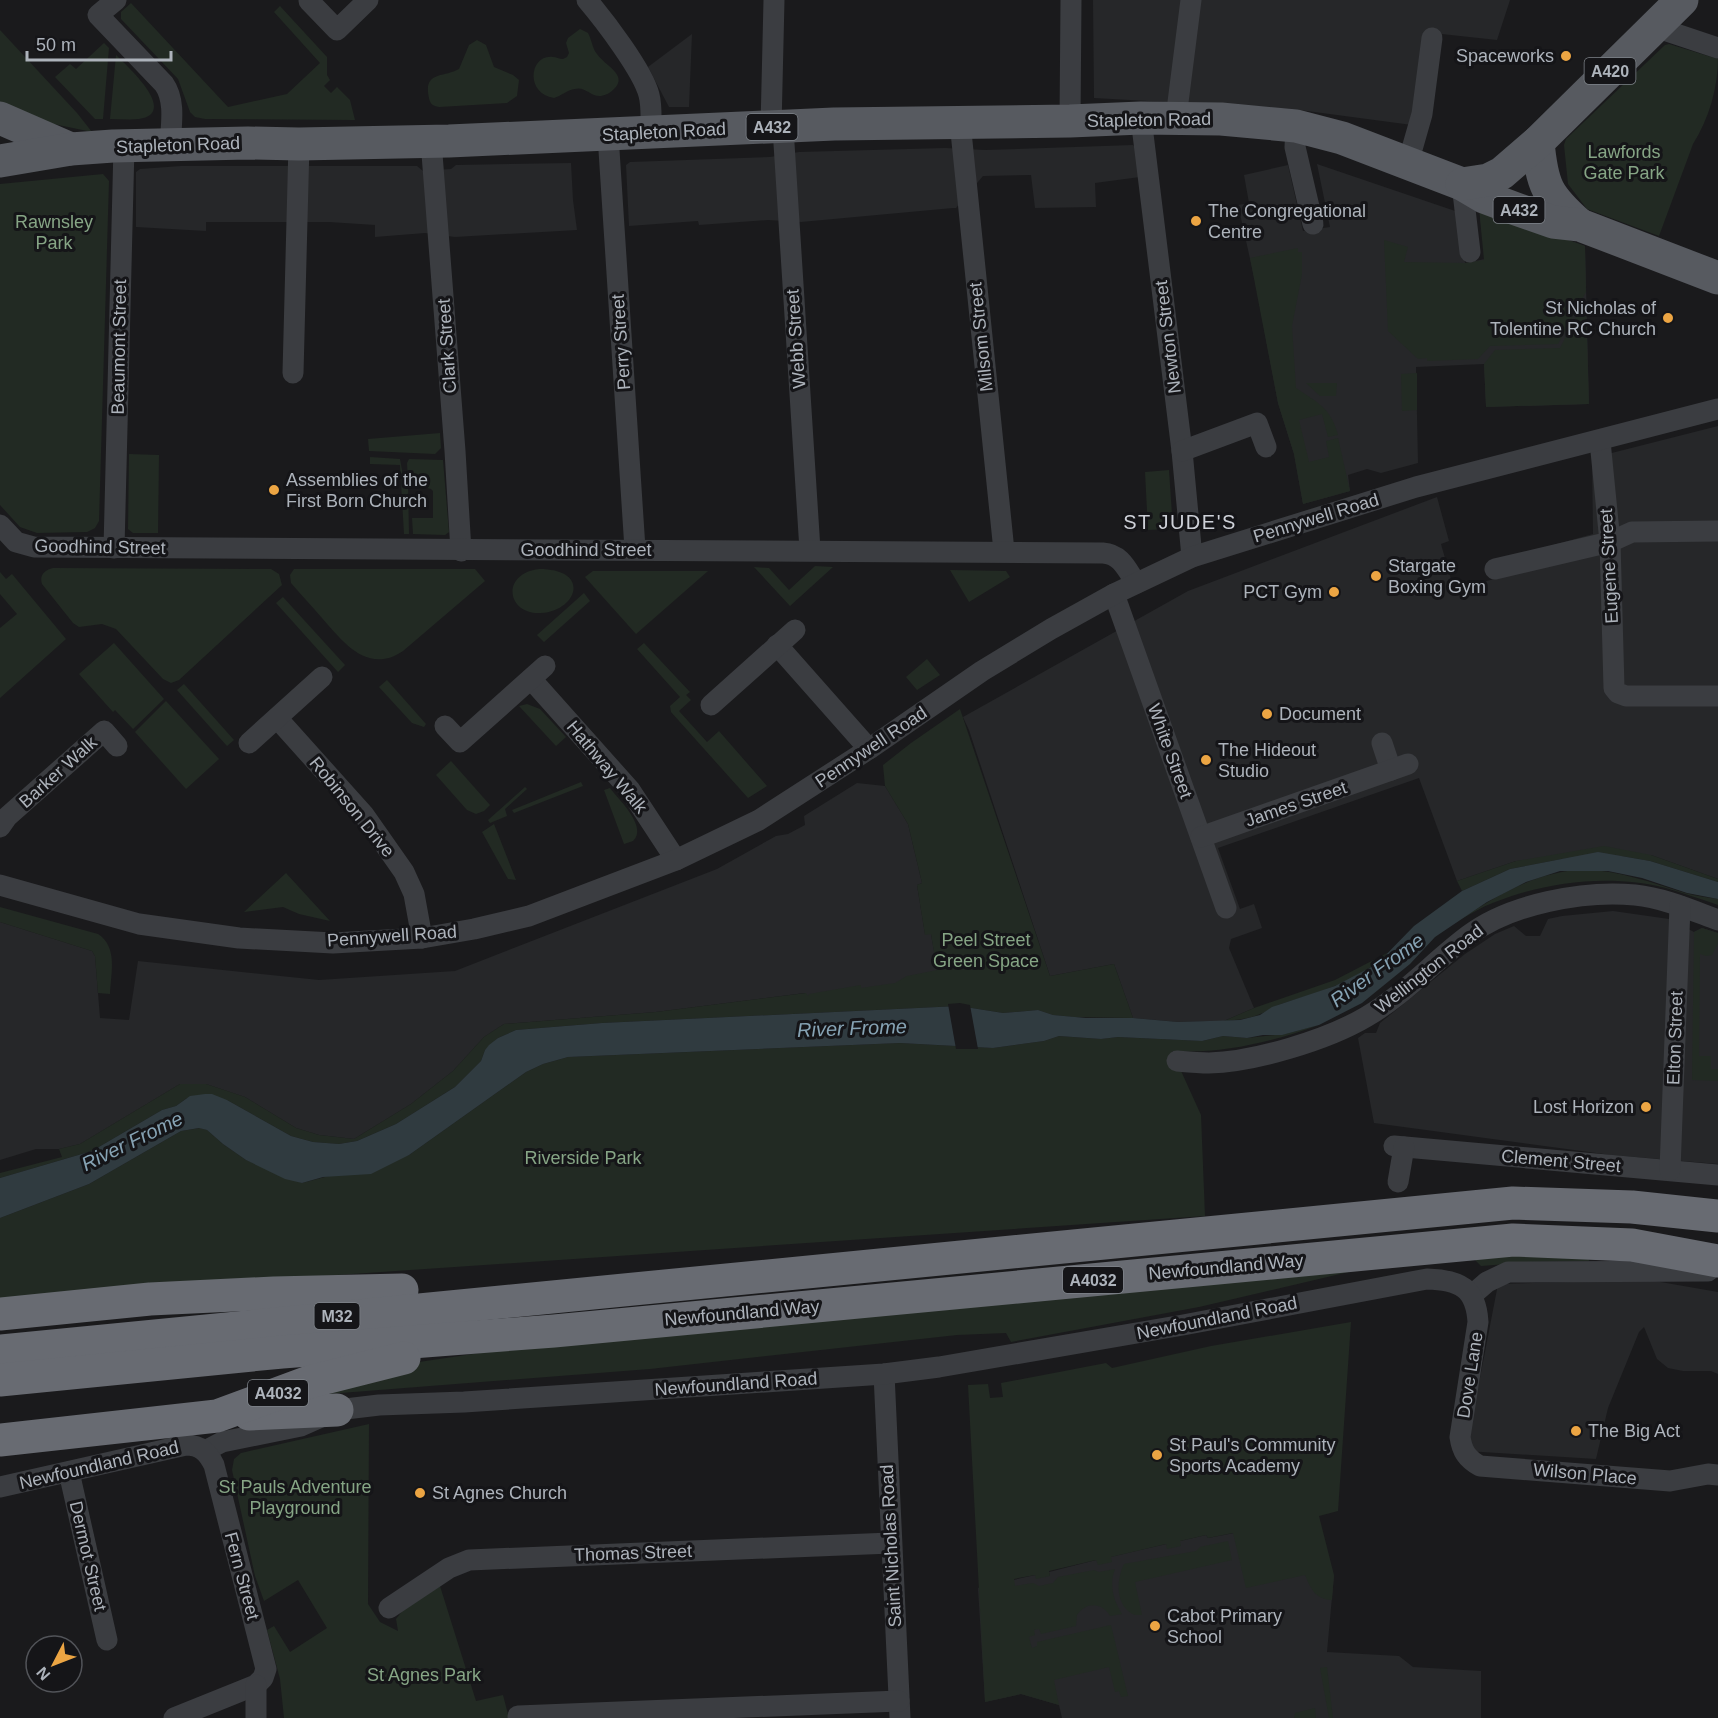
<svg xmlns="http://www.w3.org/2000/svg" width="1718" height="1718" viewBox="0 0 1718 1718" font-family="Arial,sans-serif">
<rect width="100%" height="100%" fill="#1a1a1c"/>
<g fill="#262729">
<polygon points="1093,0 1510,0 1497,40 1423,32 1412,125 1292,109 1094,98"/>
<polygon points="692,34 689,107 669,107 648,67"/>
<polygon points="1133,145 1137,150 1140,177 1095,183 1096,207 1035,208 1031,175 983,176 956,208 953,208 801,222 768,220 699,225 698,221 629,226 626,165 630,162 770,157 799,152 945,148 985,150"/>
<polygon points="571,163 573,200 577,230 455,237 425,233 375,237 375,225 329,222 206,222 206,231 136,227 136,172 140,169 181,166 417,166 423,171 451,169 456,165"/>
<polygon points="1317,164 1461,213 1465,263 1485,259 1479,208 1585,246 1589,404 1486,407 1484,364 1416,367 1418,463 1381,473 1367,469 1348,475 1350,491 1303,504 1294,454 1278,403 1255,281 1238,205 1249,203 1244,175 1288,165 1303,231 1330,227"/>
<polygon points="1718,426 1718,879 1651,855 1516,861 1457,881 1419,778 1218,848 1240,909 1254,904 1262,928 1231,939 1229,948 1254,1008 1224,1021 1178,1022 1133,1018 1114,964 1050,976 969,730 963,717 1188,591 1437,497 1449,541 1441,544 1454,590 1494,579 1491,562 1593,534 1592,458"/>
<polygon points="857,783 885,786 908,824 922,883 917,885 925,934 931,934 939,978 812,1013 805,993 656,1012 504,1024 484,1037 453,1071 411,1104 354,1139 319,1135 296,1128 245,1097 206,1084 180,1084 80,1144 59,1149 36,1149 0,1160 0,922 92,951 95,956 100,1018 129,1020 138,961 319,980 455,971 717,869 776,836 788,834 805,825 804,816"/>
<polygon points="1613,911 1669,919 1694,932 1702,928 1718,933 1718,1164 1611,1155 1374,1123 1358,1038 1365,1033 1376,1033 1380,1023 1465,954 1495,934 1514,926 1526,936 1540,936 1548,919 1562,916"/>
<polygon points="1649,1280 1718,1292 1718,1374 1711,1371 1683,1371 1668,1368 1657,1359 1644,1327 1639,1332 1608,1408 1596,1459 1466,1451 1498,1284"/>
<polygon points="1234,1533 1334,1575 1327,1652 1399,1656 1413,1667 1481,1671 1481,1718 1062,1718 1059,1705 1021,1694 985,1702 978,1588 1035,1575 1050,1576 1049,1572 1096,1560 1111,1561 1110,1557 1166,1544 1180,1545 1180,1541 1206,1535 1208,1538"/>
</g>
<g fill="#222a23">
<polygon points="131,3 228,107 287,94 320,63 274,12 280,6 327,57 327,75 330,80 324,86 331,93 337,87 350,100 355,120 205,119 195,117 190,112 178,79 121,19 121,12"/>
<path d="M 580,29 L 588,33 C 592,40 592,48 597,54 C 604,65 629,75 614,89 C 610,93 606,95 601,96 C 591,97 585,86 575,89 C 567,90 561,96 554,98 C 525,94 529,54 553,57 C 556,57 559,59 563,59 L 567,57 L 569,53 L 566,43 L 568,38 Z"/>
<polygon points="0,30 77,113 92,132 44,122 0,107"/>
<path d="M 477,40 L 486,45 L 494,67 L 513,75 L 519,80 L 517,96 L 507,103 L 439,107 C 433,106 430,104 429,98 C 423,71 443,78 459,69 L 469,45 Z"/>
<polygon points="104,43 109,48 103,119 95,119 55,77 70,64 76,69"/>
<path d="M 1669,44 L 1718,59 C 1718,87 1709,119 1693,144 L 1659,236 L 1587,209 L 1568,184 L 1564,145 L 1566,139 L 1665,45 Z"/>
<path d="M 116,55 C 126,65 180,113 139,119 C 130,120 120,119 110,119 Z"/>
<polygon points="103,174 109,181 99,521 95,528 87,532 37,533 20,527 0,505 0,184"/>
<polygon points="1479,208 1585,246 1586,292 1558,344 1490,346 1478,359 1427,361 1427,358 1418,359 1388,331 1384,240 1408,247 1404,262 1465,263 1484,260"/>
<path d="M 1298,248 L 1298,252 L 1302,252 L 1302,274 L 1292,326 L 1296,388 C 1318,403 1331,408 1338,435 L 1328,437 L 1322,414 L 1299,420 L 1309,462 L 1329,457 L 1326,441 L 1338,438 L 1350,491 L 1303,504 L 1294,454 L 1278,403 L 1250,258 Z"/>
<polygon points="1583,303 1586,303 1589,404 1486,407 1484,364 1495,350 1560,348"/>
<polygon points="1417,373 1417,410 1402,411 1401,374"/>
<polygon points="1306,383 1337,383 1336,396 1320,396"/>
<polygon points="440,433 441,448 435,454 369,451 368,439"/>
<polygon points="129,454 159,455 158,533 133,533 128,529"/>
<polygon points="370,457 400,459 404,481 408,484 409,534 404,534 400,465 370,464"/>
<polygon points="409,459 443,460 449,532 445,535 413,534 412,518 433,518 433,491 431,489 419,486 408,481 407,463"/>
<polygon points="1169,470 1173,529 1148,530 1145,472"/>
<polygon points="815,566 833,567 790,606 754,567 769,568 789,590"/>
<path d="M 53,568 L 271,569 L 279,574 L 282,585 L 179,680 L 171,683 L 163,679 L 116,629 L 102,624 L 79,627 L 73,623 L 42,584 C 39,575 45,570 53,568 Z"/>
<path d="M 294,569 L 475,569 L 485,581 L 403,651 C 368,675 343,642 322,618 C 312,606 301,595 291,583 L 290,575 Z"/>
<path d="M 539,569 C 592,569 577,611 541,613 C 507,615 500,574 539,569 Z"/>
<polygon points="950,570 1006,571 1010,577 969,602"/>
<polygon points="593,571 708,571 636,634 585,577"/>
<polygon points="0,572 6,579 12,574 66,639 0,698 0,628 17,614 0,594"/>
<polygon points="584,593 590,601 544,642 537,635"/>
<polygon points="283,597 345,665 338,672 276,603"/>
<polygon points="114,643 164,699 133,729 115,710 113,712 79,674"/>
<polygon points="644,643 690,692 686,695 691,700 679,711 707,742 719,731 767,786 748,798 671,712 670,706 680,697 637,649"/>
<polygon points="927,659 940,675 917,690 906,677"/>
<polygon points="387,680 426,724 424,727 412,723 379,687"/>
<polygon points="184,684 234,740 227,746 177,690"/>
<polygon points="166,701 219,759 186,789 135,732"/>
<polygon points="527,704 540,709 566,737 556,746 519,706"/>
<polygon points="960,709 1050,976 1114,964 1133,1018 1074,1017 1053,1015 1038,1010 1003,1013 959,1006 602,1023 516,1030 498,1038 485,1050 481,1061 455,1087 396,1124 357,1141 339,1144 313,1142 291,1136 227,1100 187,1098 176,1106 162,1110 92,1151 0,1178 0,1173 62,1157 59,1149 80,1144 180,1084 206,1084 245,1097 296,1128 319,1135 354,1139 411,1104 453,1071 484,1037 504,1024 656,1012 806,993 808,996 809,994 861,985 861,988 895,983 907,976 937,970 931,934 925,935 917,885 922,883 908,824 885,786 883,765 911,743"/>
<polygon points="451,761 490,805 484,811 476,814 467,810 436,775"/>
<polygon points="581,782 583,786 514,813 512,810"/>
<polygon points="525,787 527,789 505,809 507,816 490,823 488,820"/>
<path d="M 610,788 C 619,800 648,827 633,841 L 624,844 L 604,790 Z"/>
<polygon points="494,824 516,880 508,879 482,832"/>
<polygon points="1604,846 1651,855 1718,879 1718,882 1650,861 1598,852 1510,869 1462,891 1457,881 1516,861"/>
<path d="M 1583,869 C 1619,871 1651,882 1685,893 C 1696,896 1707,897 1718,899 L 1718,905 C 1701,899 1683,893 1666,888 C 1612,874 1549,881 1498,901 C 1485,905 1473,913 1461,919 C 1501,893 1535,873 1583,869 Z"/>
<polygon points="286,873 330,921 299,914 283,907 244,912"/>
<path d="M 0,907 L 98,934 C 118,947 111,973 110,994 L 98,993 L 95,956 L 92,951 L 0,922 Z"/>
<polygon points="1702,928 1718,933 1718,943 1712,955 1706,956 1700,954 1699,1056 1711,1056 1711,1069 1718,1069 1718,1081 1692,1080 1694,932"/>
<path d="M 1389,952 C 1360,981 1319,992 1281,1004 C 1273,1007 1268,1011 1260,1014 C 1249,1019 1236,1020 1224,1021 L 1254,1008 L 1335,980 Z"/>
<path d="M 1319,1025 C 1272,1042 1222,1054 1172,1051 L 1201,1115 L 1205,1216 L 234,1282 L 0,1301 L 0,1218 L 89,1184 L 181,1131 L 200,1128 L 207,1130 L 223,1144 L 246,1160 L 302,1183 L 409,1155 L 526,1072 L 543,1064 L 568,1057 L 900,1043 L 993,1048 L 1044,1041 L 1059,1036 L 1101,1039 L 1118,1037 L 1202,1041 L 1223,1036 L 1247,1038 L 1285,1034 Z"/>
<polygon points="1477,1250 1588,1254 1589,1261 1532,1262 1481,1266 1475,1260 1370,1267 1199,1307 1011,1342 1006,1333 957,1335 650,1369 328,1394 392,1366 602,1335"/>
<path d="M 1351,1322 L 1338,1511 L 1319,1516 L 1334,1575 L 1332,1600 C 1315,1599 1311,1589 1305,1575 L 1246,1588 L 1233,1533 L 1208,1538 L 1206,1535 L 1180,1541 L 1181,1546 L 1167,1549 L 1166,1544 L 1111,1557 L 1112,1562 L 1098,1565 L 1096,1560 L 1049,1571 L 1050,1576 L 1036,1579 L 1035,1575 L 1014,1579 L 1015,1586 L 1033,1583 L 1039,1586 L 1053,1583 L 1058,1577 L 1094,1570 L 1099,1572 L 1115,1569 C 1109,1585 1113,1599 1122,1614 L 1110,1616 C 1102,1602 1086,1602 1077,1615 L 1076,1626 L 1041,1634 L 1039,1629 L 1034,1630 L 1035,1635 L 1029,1637 L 1032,1648 L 1037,1646 L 1037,1642 L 1111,1625 L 1128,1696 L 1121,1697 L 1119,1691 L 1115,1692 L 1109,1667 L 1054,1680 L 1059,1705 L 1021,1694 L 985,1702 L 968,1385 L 988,1384 L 990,1398 L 1003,1397 L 1001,1383 L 1106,1363 L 1112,1368 L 1211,1346 Z"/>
<polygon points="369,1424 368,1604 380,1622 398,1631 396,1619 403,1610 440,1586 476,1701 503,1695 509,1718 284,1718 280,1679 267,1630 274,1626 290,1652 327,1628 298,1580 264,1601 255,1576 232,1470 234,1459 241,1453"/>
<path d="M 1228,1541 L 1232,1560 L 1135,1582 L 1142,1615 L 1135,1615 C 1115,1607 1116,1580 1124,1564 L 1196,1551 L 1200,1547 Z"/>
<polygon points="1327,1667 1333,1718 1329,1718 1320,1668"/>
<polygon points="1315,1708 1316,1718 1294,1718 1295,1713"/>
</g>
<polygon fill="#303b40" points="1598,852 1650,861 1718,882 1718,899 1687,893 1642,878 1608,871 1560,871 1526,882 1487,902 1435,937 1410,964 1362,1003 1319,1025 1282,1035 1263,1035 1247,1038 1223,1036 1202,1041 1118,1037 1101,1039 1059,1036 1044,1041 993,1048 900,1043 568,1057 543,1064 526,1072 409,1155 371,1174 323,1177 302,1183 285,1179 246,1160 223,1144 207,1130 199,1128 181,1131 89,1184 0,1218 0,1178 92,1151 162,1110 176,1106 190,1096 205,1094 212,1094 227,1100 291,1136 313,1142 339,1144 357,1141 396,1124 455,1087 481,1061 485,1050 489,1045 498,1038 516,1030 602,1023 959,1006 1003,1013 1038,1010 1053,1015 1086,1018 1133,1018 1178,1022 1240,1020 1260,1015 1272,1007 1335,986 1377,964 1414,926 1462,891 1510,869"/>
<polygon fill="#1a1a1c" points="960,1003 970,1005 978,1049 956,1049 948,1004"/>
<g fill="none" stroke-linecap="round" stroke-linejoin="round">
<g stroke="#3b3d41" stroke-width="21">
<path d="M 116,0 L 98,15 L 164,84 C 176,101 171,126 170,145"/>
<path d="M 587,0 C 604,20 643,71 649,95 C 652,106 651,120 651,132"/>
<polyline points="309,1 337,30 368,0"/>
<polyline points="1655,27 1718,48"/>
<polyline points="1141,118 1182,451 1192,557"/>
<polyline points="1176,118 1191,0"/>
<polyline points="1070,121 1071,0"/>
<polyline points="960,122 1004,551"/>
<polyline points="1296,126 1295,147 1313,224"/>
<polyline points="771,127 774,0"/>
<polyline points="783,128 810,550"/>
<polyline points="608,135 635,549"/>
<polyline points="431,141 455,451 461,551"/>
<polyline points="1408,163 1422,114 1432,38"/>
<polyline points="1462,184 1470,252"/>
<polyline points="293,373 299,144"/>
<polyline points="1600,441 1610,542 1614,688 1618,693 1626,696 1718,696"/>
<polyline points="1182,451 1257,423 1266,447"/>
<path d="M 0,525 L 16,542 L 34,547 L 1103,553 C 1121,554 1127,570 1136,583"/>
<polyline points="114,548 124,146"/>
<polyline points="1495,569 1610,542 1632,532 1718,531"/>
<polyline points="1114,594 1226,908"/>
<polyline points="777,645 869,749"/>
<polyline points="531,679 630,790 676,860"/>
<polyline points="711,705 795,630"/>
<polyline points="277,718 364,815 404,872 414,894 422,938"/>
<polyline points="445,726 460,742 545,666"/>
<polyline points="249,743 322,677"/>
<polyline points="1382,743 1391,770"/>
<polyline points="0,827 7,817 104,731 117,746"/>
<polyline points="1201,837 1408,764"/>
<polyline points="0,885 139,924 239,938 333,943 422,938 474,929 529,916 676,860 759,820 869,749 982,671 1051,629 1114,594 1192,557 1416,487 1718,409"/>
<path d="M 1177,1061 C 1188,1062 1198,1063 1209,1063 C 1254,1062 1327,1040 1366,1017 C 1404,995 1434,961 1469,935 C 1510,904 1584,890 1635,895 C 1664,898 1691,910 1718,920"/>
<polyline points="1394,1146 1718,1175"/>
<polyline points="1670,1170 1680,906"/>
<polyline points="1398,1182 1404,1147"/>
<polyline points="1472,1295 1487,1282 1508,1272 1708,1271"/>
<polyline points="884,1374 900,1718"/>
<path d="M 205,1451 L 222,1442 L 301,1426 L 337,1410 L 379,1405 L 464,1402 L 884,1374 L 939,1367 L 1183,1325 L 1427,1279 C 1460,1280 1476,1288 1478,1322 L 1460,1437 C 1462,1451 1467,1459 1480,1466 L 1670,1481 L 1708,1474 L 1718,1475"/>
<polyline points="69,1472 107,1640"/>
<path d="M 0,1487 L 186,1445 C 201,1445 208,1453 214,1465 L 266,1669 L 263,1678 L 256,1685 L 174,1718"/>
<polyline points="389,1608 449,1568 469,1560 891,1543"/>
<polyline points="518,1716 899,1701"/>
<polyline points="256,1718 256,1685"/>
</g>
<g stroke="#575a60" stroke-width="33">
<polyline points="0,118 71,149"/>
<path d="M 1538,142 C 1542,186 1547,196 1580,225"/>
<polyline points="0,161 71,149 113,146 248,143 299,144 449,141 834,124 1070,121 1141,118 1221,119 1296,126 1342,138 1462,184 1484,197 1516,209 1553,222 1580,225 1718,278"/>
<polyline points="1462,184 1488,180 1502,173 1538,142 1682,0"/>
</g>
<g stroke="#686b72" stroke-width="33">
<polyline points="0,1314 150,1299 274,1293 402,1290"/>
<polyline points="0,1351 1513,1203 1632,1207 1718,1216"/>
<polyline points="0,1380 282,1352 554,1331 1513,1240 1632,1245 1718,1261"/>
<polyline points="249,1414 337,1410"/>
<polyline points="0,1440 217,1416 309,1382 404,1358"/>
</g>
</g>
<g fill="#eca543" stroke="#151518" stroke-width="2">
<circle cx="1566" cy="56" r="6"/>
<circle cx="1196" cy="221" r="6"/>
<circle cx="1668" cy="318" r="6"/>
<circle cx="274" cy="490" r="6"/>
<circle cx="1376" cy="576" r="6"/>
<circle cx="1334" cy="592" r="6"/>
<circle cx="1267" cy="714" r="6"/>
<circle cx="1206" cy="760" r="6"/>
<circle cx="1646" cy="1107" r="6"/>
<circle cx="1576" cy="1431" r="6"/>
<circle cx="1157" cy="1455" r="6"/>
<circle cx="420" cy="1493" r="6"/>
<circle cx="1155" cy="1626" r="6"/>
</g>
<g text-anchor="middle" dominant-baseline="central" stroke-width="6" stroke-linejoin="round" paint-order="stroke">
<g fill="#151518" stroke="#7f848a" stroke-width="1.5">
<rect x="1584.5" y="58" width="51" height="26" rx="4.5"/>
<rect x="746.5" y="114" width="51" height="26" rx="4.5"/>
<rect x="1493.5" y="197" width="51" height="26" rx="4.5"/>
<rect x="1063" y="1267" width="60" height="26" rx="4.5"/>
<rect x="314.5" y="1303" width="45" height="26" rx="4.5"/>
<rect x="248" y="1380" width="60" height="26" rx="4.5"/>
</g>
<g font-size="16" font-weight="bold" fill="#adb3bb">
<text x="1610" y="71">A420</text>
<text x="772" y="127">A432</text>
<text x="1519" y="210">A432</text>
<text x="1093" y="1280">A4032</text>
<text x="337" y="1316">M32</text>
<text x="278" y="1393">A4032</text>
</g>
<g font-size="18" fill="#adb3bb" stroke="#151518" text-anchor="start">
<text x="1554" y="56" text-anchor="end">Spaceworks</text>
<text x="1208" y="211">The Congregational<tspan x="1208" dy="21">Centre</tspan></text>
<text x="1656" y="308" text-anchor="end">St Nicholas of<tspan x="1656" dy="21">Tolentine RC Church</tspan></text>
<text x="286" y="480">Assemblies of the<tspan x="286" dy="21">First Born Church</tspan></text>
<text x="1388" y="566">Stargate<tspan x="1388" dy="21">Boxing Gym</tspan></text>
<text x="1322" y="592" text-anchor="end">PCT Gym</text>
<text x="1279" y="714">Document</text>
<text x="1218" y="750">The Hideout<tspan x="1218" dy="21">Studio</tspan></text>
<text x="1634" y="1107" text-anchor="end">Lost Horizon</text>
<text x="1588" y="1431">The Big Act</text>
<text x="1169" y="1445">St Paul's Community<tspan x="1169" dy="21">Sports Academy</tspan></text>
<text x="432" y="1493">St Agnes Church</text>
<text x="1167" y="1616">Cabot Primary<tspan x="1167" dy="21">School</tspan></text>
</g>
<g font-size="18" fill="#adb3bb" stroke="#151518">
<text transform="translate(1149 120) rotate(-1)">Stapleton Road</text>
<text transform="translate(664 132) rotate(-3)">Stapleton Road</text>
<text transform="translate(178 145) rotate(-2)">Stapleton Road</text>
<text transform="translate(981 337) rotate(-96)">Milsom Street</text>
<text transform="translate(1168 337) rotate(-97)">Newton Street</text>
<text transform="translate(796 339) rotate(-94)">Webb Street</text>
<text transform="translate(621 342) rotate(-94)">Perry Street</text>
<text transform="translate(447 346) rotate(-94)">Clark Street</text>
<text transform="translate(119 347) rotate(-89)">Beaumont Street</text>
<text transform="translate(1316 518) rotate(-17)">Pennywell Road</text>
<text transform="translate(100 547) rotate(1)">Goodhind Street</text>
<text x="586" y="550">Goodhind Street</text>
<text transform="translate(1609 566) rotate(-93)">Eugene Street</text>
<text transform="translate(871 747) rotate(-34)">Pennywell Road</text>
<text transform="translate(1170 751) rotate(70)">White Street</text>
<text transform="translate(607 767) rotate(50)">Hathway Walk</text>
<text transform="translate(58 772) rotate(-42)">Barker Walk</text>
<text transform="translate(1296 804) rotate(-19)">James Street</text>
<text transform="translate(352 807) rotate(51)">Robinson Drive</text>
<text transform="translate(392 936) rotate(-4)">Pennywell Road</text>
<text transform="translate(1429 969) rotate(-38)">Wellington Road</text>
<text transform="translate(1675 1038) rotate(-88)">Elton Street</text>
<text transform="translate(1561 1161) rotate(5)">Clement Street</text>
<text transform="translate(1226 1267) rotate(-5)">Newfoundland Way</text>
<text transform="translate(742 1313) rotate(-5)">Newfoundland Way</text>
<text transform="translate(1217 1318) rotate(-11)">Newfoundland Road</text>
<text transform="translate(1470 1375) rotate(-81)">Dove Lane</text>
<text transform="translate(736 1384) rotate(-4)">Newfoundland Road</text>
<text transform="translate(99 1465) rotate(-13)">Newfoundland Road</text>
<text transform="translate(1585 1474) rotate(5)">Wilson Place</text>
<text transform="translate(891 1546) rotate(-93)">Saint Nicholas Road</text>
<text transform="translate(633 1553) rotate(-2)">Thomas Street</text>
<text transform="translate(88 1556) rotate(77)">Dermot Street</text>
<text transform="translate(242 1576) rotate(75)">Fern Street</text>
</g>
<g font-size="18" fill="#86a585" stroke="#151518">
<text x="1624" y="152">Lawfords<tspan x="1624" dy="21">Gate Park</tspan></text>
<text x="54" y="222">Rawnsley<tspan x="54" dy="21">Park</tspan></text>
<text x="986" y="940">Peel Street<tspan x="986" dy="21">Green Space</tspan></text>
<text x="583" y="1158">Riverside Park</text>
<text x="295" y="1487">St Pauls Adventure<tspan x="295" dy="21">Playground</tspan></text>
<text x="424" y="1675">St Agnes Park</text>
</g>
<g font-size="20" letter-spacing="1.5" fill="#ced1d8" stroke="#151518">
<text x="1180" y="522">ST JUDE'S</text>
</g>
<g font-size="20" font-style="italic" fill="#86a3b4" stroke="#151518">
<text transform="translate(1377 970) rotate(-36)">River Frome</text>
<text transform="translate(852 1028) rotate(-2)">River Frome</text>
<text transform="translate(132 1141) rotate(-26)">River Frome</text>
</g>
</g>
<g transform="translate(54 1664) rotate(228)"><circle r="28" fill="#151518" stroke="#525459" stroke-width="1.5"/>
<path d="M0-4.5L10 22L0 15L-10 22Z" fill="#eca543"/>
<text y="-9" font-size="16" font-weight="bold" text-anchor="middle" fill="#adb3bb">N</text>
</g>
<path d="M27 51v9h144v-9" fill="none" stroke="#adb3bb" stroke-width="3"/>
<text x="36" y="51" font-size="18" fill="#adb3bb" stroke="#151518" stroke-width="4.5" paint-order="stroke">50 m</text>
</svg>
